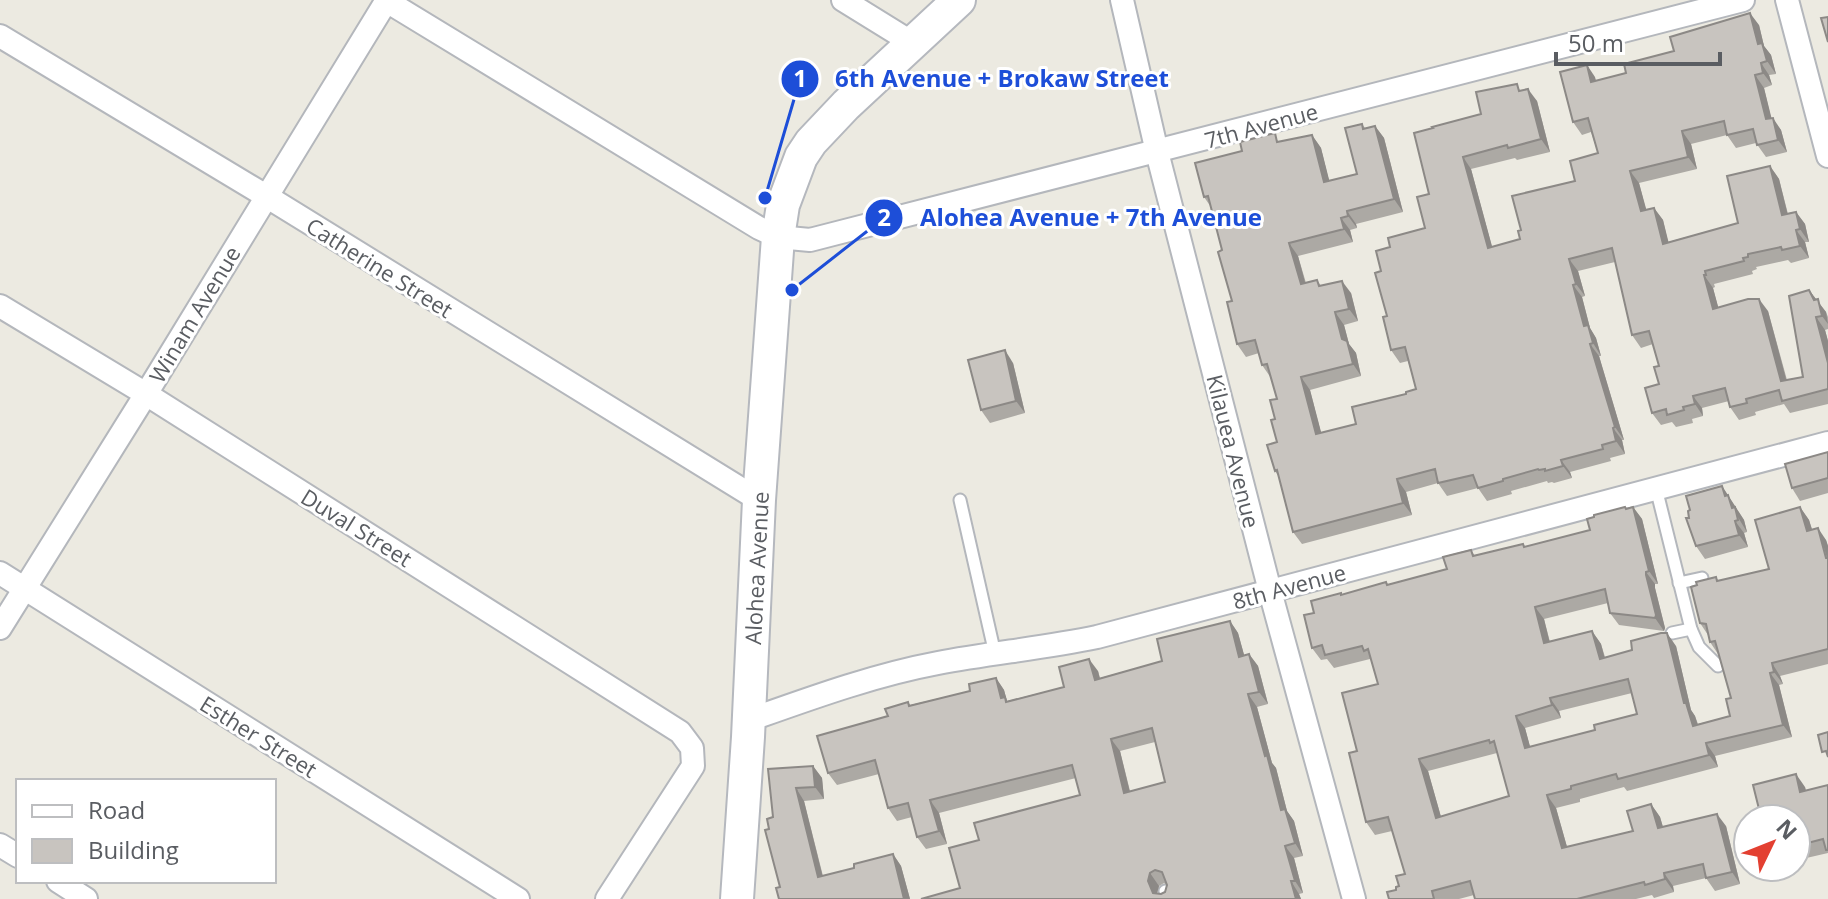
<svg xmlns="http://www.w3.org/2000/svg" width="1828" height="899" viewBox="0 0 1828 899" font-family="'Open Sans',sans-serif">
<rect width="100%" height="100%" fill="#eceae1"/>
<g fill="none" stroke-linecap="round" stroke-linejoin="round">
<g stroke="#b4b7bc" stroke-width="15">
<g id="lane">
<polyline points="1656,488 1691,629 1699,647 1718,666"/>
<polyline points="960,500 995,654"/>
<polyline points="1679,583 1702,578"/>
<polyline points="1672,633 1691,629"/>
<polyline points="1165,891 1167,899"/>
</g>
</g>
<g stroke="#b4b7bc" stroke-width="26">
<g id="street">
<polyline points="385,0 759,228 778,237 810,240 1743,0"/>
<polyline points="843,0 911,42"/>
<polyline points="1122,0 1157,152 1270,591 1354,899"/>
<polyline points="1787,0 1828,156"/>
<polyline points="0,36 266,196 759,500"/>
<polyline points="0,306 146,394 680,732 692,748 693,766 607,899"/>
<polyline points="0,573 518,899"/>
<polyline points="0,628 146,394 387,0"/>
<path d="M 749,720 C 811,698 874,675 938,663 C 991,653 1044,648 1097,637 L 1828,443"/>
<polyline points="0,845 18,856"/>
<polyline points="58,881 86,899"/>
</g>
</g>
<g stroke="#b5b8be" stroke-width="36">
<polyline id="secondary" points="737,899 748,737 759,500 778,237 783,205 801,157 811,142 846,105 959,0"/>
</g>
<use href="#lane" stroke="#fff" stroke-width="11"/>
<use href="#street" stroke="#fff" stroke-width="22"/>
<use href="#secondary" stroke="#fff" stroke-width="32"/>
</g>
<g fill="#aca9a4" fill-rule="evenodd">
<polygon points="1759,25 1764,46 1771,55 1776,74 1769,75 1772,85 1764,88 1771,118 1781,130 1787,152 1766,157 1756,143 1736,148 1727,135 1691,144 1697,169 1639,183 1646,210 1654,208 1663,220 1668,242 1738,223 1770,166 1779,179 1788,214 1796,212 1805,224 1809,242 1805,242 1809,258 1791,263 1788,260 1756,267 1757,269 1752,271 1753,274 1714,284 1715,287 1713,288 1718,307 1768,311 1787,380 1803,377 1809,290 1826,312 1828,317 1828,329 1825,330 1828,341 1828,404 1790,413 1784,404 1755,412 1756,415 1739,420 1730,407 1729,401 1702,408 1703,416 1692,419 1693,423 1676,427 1672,422 1661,425 1652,413 1659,384 1659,366 1653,344 1641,348 1632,335 1615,262 1578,271 1585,296 1582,297 1590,328 1596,338 1601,356 1599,356 1624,440 1622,440 1625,454 1610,458 1611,461 1570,472 1572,478 1554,483 1552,482 1548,483 1547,481 1511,491 1512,494 1487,501 1478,488 1447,496 1438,483 1406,492 1412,515 1302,544 1293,532 1279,477 1275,471 1277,442 1275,419 1277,399 1271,378 1262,365 1259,353 1246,357 1237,344 1232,301 1222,250 1211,207 1204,197 1242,151 1312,135 1321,148 1329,181 1357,174 1362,124 1365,128 1375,126 1384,138 1403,212 1356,224 1357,228 1350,230 1353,242 1298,256 1306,283 1317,280 1321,286 1351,293 1358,321 1344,325 1349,344 1356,353 1361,376 1310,390 1321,433 1356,424 1406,394 1416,389 1408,361 1400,363 1391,350 1381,271 1390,247 1425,228 1429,194 1481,114 1522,90 1537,101 1550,152 1517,160 1515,158 1471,169 1492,247 1520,239 1521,230 1575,181 1598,153 1591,132 1582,135 1573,122 1587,65 1596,81 1626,73 1674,51"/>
<polygon points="1013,363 1025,413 990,423 981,410"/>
<polygon points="1828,452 1828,493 1800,501 1792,488"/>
<polygon points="1722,486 1744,520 1747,532 1744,533 1748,547 1705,559 1696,546 1689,518"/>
<path d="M 1633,507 L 1642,519 L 1658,584 L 1655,584 L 1655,588 L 1665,628 L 1664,631 L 1619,625 L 1610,613 L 1608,603 L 1544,619 L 1550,642 L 1592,631 L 1601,644 L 1605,657 L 1676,646 L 1691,710 L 1695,716 L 1698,724 L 1730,716 L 1731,698 L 1718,654 L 1710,642 L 1708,635 L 1700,623 L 1697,585 L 1716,577 L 1718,581 L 1769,569 L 1800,507 L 1809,520 L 1812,529 L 1826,540 L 1828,546 L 1828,664 L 1780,676 L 1783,684 L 1779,685 L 1792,737 L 1715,756 L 1718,767 L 1627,791 L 1624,787 L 1580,799 L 1580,802 L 1556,808 L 1567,847 L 1633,831 L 1651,804 L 1660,817 L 1663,827 L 1726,826 L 1740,884 L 1715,891 L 1706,878 L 1673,886 L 1674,892 L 1654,898 L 1652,895 L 1636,899 L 1475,899 L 1474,895 L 1459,899 L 1389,899 L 1399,886 L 1405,874 L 1392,831 L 1375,835 L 1366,822 L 1357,751 L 1378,684 L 1372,662 L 1370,659 L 1334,668 L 1327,659 L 1321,660 L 1312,648 L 1314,613 L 1342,595 L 1388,585 L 1447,569 L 1471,550 L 1475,556 L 1523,544 L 1525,547 L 1590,530 L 1626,508 ZM 1632,693 L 1637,714 L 1595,730 L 1530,747 L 1525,728 L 1561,718 L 1559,711 ZM 1497,753 L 1509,796 L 1441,817 L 1428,771 Z"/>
<path d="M 1230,621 L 1238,633 L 1244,655 L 1249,654 L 1258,666 L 1268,704 L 1257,707 L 1272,763 L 1276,768 L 1287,811 L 1294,821 L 1303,856 L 1294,858 L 1303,893 L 1299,894 L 1301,899 L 960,888 L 979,840 L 1080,795 L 1076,778 L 939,813 L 947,844 L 926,849 L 917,837 L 912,817 L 897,821 L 888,808 L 879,774 L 837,785 L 828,773 L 888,716 L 908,702 L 910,705 L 970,691 L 996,678 L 1004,690 L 1007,701 L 1064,687 L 1098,671 L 1100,678 L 1162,661 ZM 1155,742 L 1165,782 L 1130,791 L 1120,751 ZM 1164,883 L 1167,885 L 1165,892 L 1161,894 L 1157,894 L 1159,886 Z"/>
<polygon points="813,766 822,778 824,799 804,801 823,876 854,868 893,854 901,866 910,899 779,899 780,887 769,829 773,817"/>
<polygon points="1828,785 1828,853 1802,859 1799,856 1796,857 1796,819 1760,813 1805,787 1806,791"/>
</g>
<g fill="#8c8986">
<polygon points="1750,13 1759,25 1764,46 1771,55 1776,74 1767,61 1758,44"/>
<polygon points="1761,63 1769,75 1772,85 1763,73"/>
<polygon points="1587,65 1595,77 1600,95 1591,82"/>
<polygon points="1755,75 1764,88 1775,132 1766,119"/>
<polygon points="1528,89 1537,101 1550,152 1541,139"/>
<polygon points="1773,118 1781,130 1787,152 1778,140"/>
<polygon points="1375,126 1384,138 1403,212 1394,199"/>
<polygon points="1682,131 1691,144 1697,169 1688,157"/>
<polygon points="1312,135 1321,148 1333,195 1324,182"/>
<polygon points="1463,157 1471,169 1496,261 1488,248"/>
<polygon points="1770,166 1779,179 1791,228 1782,215"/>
<polygon points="1630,171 1639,183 1650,223 1641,211"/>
<polygon points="1654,208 1663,220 1672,256 1663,244"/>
<polygon points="1347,211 1356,224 1357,228 1348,216"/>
<polygon points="1796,212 1805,224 1809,242 1800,229"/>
<polygon points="1341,218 1350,230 1353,242 1344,229"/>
<polygon points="1796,230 1805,242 1809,258 1800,246"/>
<polygon points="1289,243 1298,256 1309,297 1301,284"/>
<polygon points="1569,259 1578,271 1585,296 1576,284"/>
<polygon points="1704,275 1713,288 1722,321 1713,309"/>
<polygon points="1342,281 1351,293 1358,321 1349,309"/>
<polygon points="1573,285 1582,297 1590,328 1596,338 1601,356 1593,343 1584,326"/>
<polygon points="1809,290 1826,312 1828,324 1822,316"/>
<polygon points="1759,299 1768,311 1790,394 1781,381"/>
<polygon points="1335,312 1344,325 1349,344 1356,353 1361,376 1353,364 1342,339"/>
<polygon points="1816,317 1825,330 1828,341 1828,363"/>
<polygon points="1590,344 1599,356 1624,440 1615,427"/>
<polygon points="1005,350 1013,363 1025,413 1016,401"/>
<polygon points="1301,377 1310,390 1325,447 1316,434"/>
<polygon points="1693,396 1702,408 1703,416 1695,404"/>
<polygon points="1613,428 1622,440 1625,454 1616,441"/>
<polygon points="1561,460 1570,472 1572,478 1563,466"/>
<polygon points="1397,479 1406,492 1412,515 1403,503"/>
<polygon points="1722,486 1744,520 1747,532 1725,496"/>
<polygon points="1633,507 1642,519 1658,584 1649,571"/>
<polygon points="1800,507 1809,520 1816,543 1807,531"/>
<polygon points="1735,521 1744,533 1748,547 1739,535"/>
<polygon points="1818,528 1826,540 1828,546 1828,561"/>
<polygon points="1646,572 1655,584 1655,588 1665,628 1664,631 1655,618"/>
<polygon points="1535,607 1544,619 1553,656 1544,643"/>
<polygon points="1230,621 1238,633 1248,669 1239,657"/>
<polygon points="1592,631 1601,644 1608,671 1600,659"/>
<polygon points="1667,633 1676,646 1691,710 1695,716 1702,739 1693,726 1684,703"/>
<polygon points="1249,654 1258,666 1268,704 1259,692"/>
<polygon points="1089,659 1098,671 1103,692 1095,680"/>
<polygon points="1772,663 1780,676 1783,684 1774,672"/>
<polygon points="1770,673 1779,685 1792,737 1783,725"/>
<polygon points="996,678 1004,690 1007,701 1013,710 1001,698"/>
<polygon points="1248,694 1257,707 1272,763 1276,768 1287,811 1294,821 1303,856 1295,843 1281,810"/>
<polygon points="1550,698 1559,711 1561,718 1552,705"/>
<polygon points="1516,716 1525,728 1534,761 1525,748"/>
<polygon points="1111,739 1120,751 1133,805 1124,793"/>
<polygon points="1706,743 1715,756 1718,767 1709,755"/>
<polygon points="1419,759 1428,771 1445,831 1436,818"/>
<polygon points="813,766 822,778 824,799 815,787"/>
<polygon points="1796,774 1805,787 1809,805 1800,792"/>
<polygon points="796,788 804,801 826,890 818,877"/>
<polygon points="1547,795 1556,808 1571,861 1562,848"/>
<polygon points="930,800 939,813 947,844 939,831"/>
<polygon points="1651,804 1660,817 1667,841 1658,828"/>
<polygon points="1717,814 1726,826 1740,884 1732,872"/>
<polygon points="1285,846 1294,858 1303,893 1295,881"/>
<polygon points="893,854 901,866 910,899 904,899"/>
<polygon points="1150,873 1159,886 1157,893 1159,899 1153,893 1148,881"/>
<polygon points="1664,873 1673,886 1674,892 1665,879"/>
<polygon points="1291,881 1299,894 1301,899 1296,899"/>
</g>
<g fill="#c8c4bf" stroke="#8c8986" stroke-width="2" fill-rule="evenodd">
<polygon points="1750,13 1758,44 1762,43 1767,61 1761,63 1763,73 1755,75 1766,119 1773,118 1778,140 1757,145 1753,129 1727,135 1724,121 1682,131 1688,157 1630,171 1641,211 1654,208 1663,244 1738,223 1727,176 1770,166 1782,215 1796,212 1800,229 1796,230 1800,246 1782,250 1781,247 1748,254 1748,257 1743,258 1744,261 1705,271 1706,275 1704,275 1713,309 1748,299 1759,299 1781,381 1803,377 1789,296 1809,290 1814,300 1818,299 1822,316 1816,317 1828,363 1828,389 1782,401 1779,390 1746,399 1747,403 1730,407 1725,388 1693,396 1695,404 1683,407 1684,410 1667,415 1666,409 1652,413 1645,388 1659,384 1654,367 1659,366 1649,331 1632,335 1612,248 1569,259 1576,284 1573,285 1584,326 1588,325 1593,343 1590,344 1615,427 1613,428 1616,441 1602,445 1603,449 1561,460 1563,466 1545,471 1545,469 1539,470 1538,469 1503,479 1503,481 1478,488 1473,475 1438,483 1435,469 1397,479 1403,503 1293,532 1277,470 1275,471 1267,445 1277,442 1271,420 1275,419 1270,400 1277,399 1267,364 1262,365 1255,340 1237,344 1227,302 1232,301 1218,252 1222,250 1208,196 1204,197 1195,163 1242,151 1240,142 1275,133 1277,142 1312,135 1324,182 1357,174 1345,128 1362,124 1363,129 1375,126 1394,199 1347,211 1348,216 1341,218 1344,229 1289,243 1301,284 1317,280 1319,286 1342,281 1349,309 1335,312 1342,339 1347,341 1353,364 1301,377 1316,434 1356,424 1352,407 1406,394 1406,392 1416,389 1405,347 1391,350 1383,317 1387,316 1375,273 1381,271 1376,251 1390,247 1388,238 1425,228 1417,197 1429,194 1414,133 1433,128 1432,127 1481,114 1476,92 1517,84 1519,91 1528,89 1541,139 1508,148 1507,145 1463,157 1488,248 1520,239 1518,231 1521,230 1512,196 1575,181 1570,161 1598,153 1588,118 1573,122 1560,72 1587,65 1591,82 1626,73 1624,64 1674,51 1670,37"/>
<polygon points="1828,17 1828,42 1821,18"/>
<polygon points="1005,350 1016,401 981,410 968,360"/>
<polygon points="1828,452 1828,478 1792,488 1785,464"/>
<polygon points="1722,486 1725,496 1728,495 1732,508 1735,507 1738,520 1735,521 1739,535 1696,546 1686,518 1689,518 1688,511 1690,510 1686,496"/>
<path d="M 1625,507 L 1626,509 L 1633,507 L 1649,571 L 1646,572 L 1646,575 L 1656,615 L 1655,618 L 1610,613 L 1605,589 L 1535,607 L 1544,643 L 1592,631 L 1600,659 L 1632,650 L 1631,641 L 1661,633 L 1667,633 L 1684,703 L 1686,703 L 1693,726 L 1730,716 L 1726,699 L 1731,698 L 1715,641 L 1710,642 L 1706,624 L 1700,623 L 1691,587 L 1697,585 L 1696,582 L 1716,577 L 1717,581 L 1769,569 L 1755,520 L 1800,507 L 1807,531 L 1818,528 L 1826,558 L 1828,558 L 1828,649 L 1772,663 L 1774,672 L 1770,673 L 1783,725 L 1706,743 L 1709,755 L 1618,779 L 1616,774 L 1571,786 L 1571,789 L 1547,795 L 1562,848 L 1633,831 L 1627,811 L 1651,804 L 1658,828 L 1717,814 L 1732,872 L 1706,878 L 1703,864 L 1664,873 L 1665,879 L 1645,885 L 1644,882 L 1577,899 L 1475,899 L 1470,881 L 1432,891 L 1434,899 L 1389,899 L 1387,892 L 1396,890 L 1396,887 L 1399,886 L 1396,876 L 1405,874 L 1388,817 L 1366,822 L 1349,753 L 1357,751 L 1342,693 L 1378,684 L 1368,649 L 1364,651 L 1362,646 L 1325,655 L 1322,645 L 1312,648 L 1304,615 L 1314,613 L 1311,601 L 1341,593 L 1341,595 L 1386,582 L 1387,585 L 1447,569 L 1443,557 L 1471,550 L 1473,556 L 1523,544 L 1524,547 L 1590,530 L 1587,519 L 1594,517 L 1594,515 ZM 1628,679 L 1637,714 L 1594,725 L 1595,730 L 1525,748 L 1516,716 L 1552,705 L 1550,698 ZM 1489,740 L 1490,743 L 1494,741 L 1509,796 L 1436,818 L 1419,759 Z"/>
<path d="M 1230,621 L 1239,657 L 1249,654 L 1259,692 L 1248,694 L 1265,756 L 1267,755 L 1281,810 L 1285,809 L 1295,843 L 1285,846 L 1295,881 L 1291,881 L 1296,899 L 921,899 L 960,888 L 949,848 L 979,840 L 974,823 L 1080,795 L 1072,765 L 930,800 L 939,831 L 917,837 L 908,803 L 888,808 L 875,760 L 828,773 L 817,736 L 888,716 L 885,709 L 908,702 L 909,706 L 970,691 L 969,684 L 996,678 L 1001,698 L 1005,697 L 1006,702 L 1064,687 L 1059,667 L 1089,659 L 1095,680 L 1162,661 L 1157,639 ZM 1152,728 L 1165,782 L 1124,793 L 1111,739 ZM 1155,870 L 1162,872 L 1167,885 L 1165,892 L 1161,894 L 1153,893 L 1148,881 L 1150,873 Z"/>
<polygon points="1828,732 1828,757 1826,751 1822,752 1818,735"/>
<polygon points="813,766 815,787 796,788 818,877 854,868 854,864 893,854 904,899 779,899 776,888 780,887 765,830 769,829 767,819 773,817 768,769"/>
<polygon points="1796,774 1800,792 1828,785 1828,850 1826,850 1823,839 1796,846 1796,819 1754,819 1753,815 1760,813 1753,785"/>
</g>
<g text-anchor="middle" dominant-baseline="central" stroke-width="6" stroke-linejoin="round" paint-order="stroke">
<g font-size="22" fill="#5a5d62" stroke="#fff">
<text transform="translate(1261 125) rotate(-15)">7th Avenue</text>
<text transform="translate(380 267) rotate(32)">Catherine Street</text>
<text transform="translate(194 314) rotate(-59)">Winam Avenue</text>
<text transform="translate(1234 451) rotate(76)">Kilauea Avenue</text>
<text transform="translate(357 527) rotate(32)">Duval Street</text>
<text transform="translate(756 568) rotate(-87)">Alohea Avenue</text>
<text transform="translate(1289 586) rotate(-15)">8th Avenue</text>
<text transform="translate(259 736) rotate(32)">Esther Street</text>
</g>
</g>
<path fill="none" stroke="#1d4ed8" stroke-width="3" d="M765 198L800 79M792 290L884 218"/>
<g fill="#1d4ed8" stroke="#fff" stroke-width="3">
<circle cx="765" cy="198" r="8"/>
<circle cx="792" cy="290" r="8"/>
<circle cx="800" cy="79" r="20"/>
<circle cx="884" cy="218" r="20"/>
</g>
<g font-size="24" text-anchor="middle" font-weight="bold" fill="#fff">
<text x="800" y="87">1</text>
<text x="884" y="226">2</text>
</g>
<g font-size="24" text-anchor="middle" font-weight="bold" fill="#1d4ed8" stroke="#fff" stroke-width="6" stroke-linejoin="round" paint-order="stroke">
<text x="1002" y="87">6th Avenue + Brokaw Street</text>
<text x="1091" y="226">Alohea Avenue + 7th Avenue</text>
</g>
<rect x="16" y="779" width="260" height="104" fill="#ffffff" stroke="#bdbec0" stroke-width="2"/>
<rect x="32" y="805" width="40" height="12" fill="#ffffff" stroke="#bdbec0" stroke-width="2"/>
<text x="88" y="819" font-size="24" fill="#5a5d62">Road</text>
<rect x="32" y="839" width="40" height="24" fill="#c8c4bf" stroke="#bdbec0" stroke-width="2"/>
<text x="88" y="859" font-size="24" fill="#5a5d62">Building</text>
<g transform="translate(1772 843) rotate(47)"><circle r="38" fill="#ffffff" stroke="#bdbec0" stroke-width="2"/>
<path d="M0-6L14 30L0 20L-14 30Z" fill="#e34031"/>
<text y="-12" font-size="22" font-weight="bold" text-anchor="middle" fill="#5a5d62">N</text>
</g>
<path d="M1556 52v12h164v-12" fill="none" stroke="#5a5d62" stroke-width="4"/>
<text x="1568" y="52" font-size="24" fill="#5a5d62" stroke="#ffffff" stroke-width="6" paint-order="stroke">50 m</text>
</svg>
